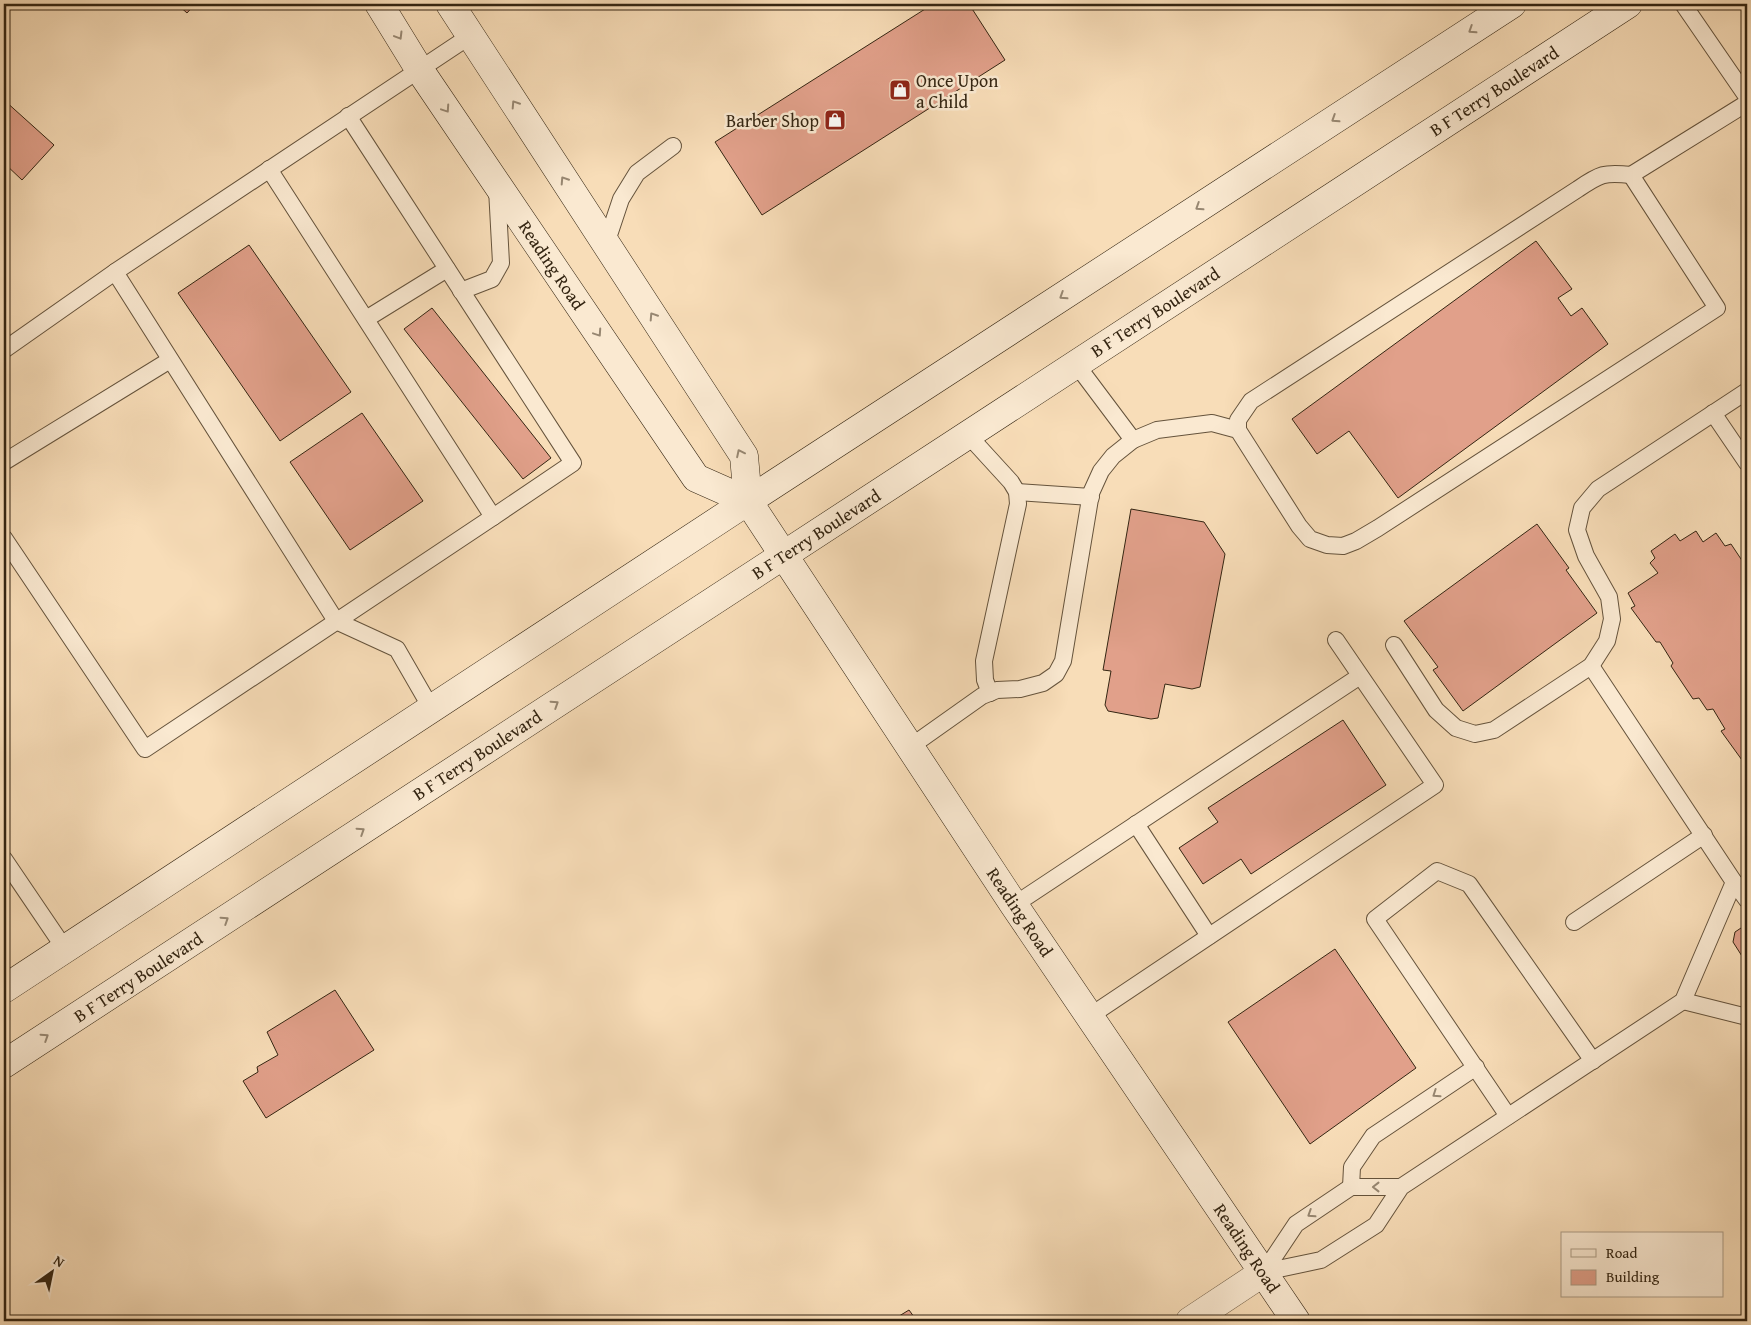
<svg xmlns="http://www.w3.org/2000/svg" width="1751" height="1325" viewBox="0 0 1751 1325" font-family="'Gentium Book Plus',serif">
<rect width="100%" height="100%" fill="#f8ddb8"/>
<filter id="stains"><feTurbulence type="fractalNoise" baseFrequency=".004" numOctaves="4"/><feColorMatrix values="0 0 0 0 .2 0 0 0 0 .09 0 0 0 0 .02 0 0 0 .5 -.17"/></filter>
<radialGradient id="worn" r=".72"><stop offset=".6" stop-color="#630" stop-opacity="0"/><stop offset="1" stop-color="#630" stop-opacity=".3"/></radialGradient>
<g fill="#e1a08a" stroke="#342512">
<polygon points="177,4 195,4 187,13"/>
<polygon points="933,4 969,4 1005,60 762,215 715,142"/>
<polygon points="4,100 54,145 22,180 4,163"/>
<polygon points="1536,241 1572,289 1558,298 1571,316 1582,308 1608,344 1398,498 1349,431 1317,454 1292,419"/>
<polygon points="249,245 351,392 280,441 178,293"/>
<polygon points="432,308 551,458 523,479 404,329"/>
<polygon points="362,413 423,501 350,550 290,462"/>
<polygon points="1131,509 1204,522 1225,554 1200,687 1192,689 1165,684 1158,718 1151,719 1108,711 1105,705 1111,671 1103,670"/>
<polygon points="1537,524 1569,568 1566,570 1597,613 1463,711 1433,670 1438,667 1404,621"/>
<polygon points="1696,531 1703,542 1716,533 1725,546 1731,544 1747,568 1747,767 1721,731 1725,729 1713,709 1707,710 1699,698 1693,699 1671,666 1673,663 1660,642 1656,642 1631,608 1635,606 1628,593 1658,573 1650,563 1655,558 1651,551 1675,534 1680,541"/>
<polygon points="1343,720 1386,785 1251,874 1241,859 1203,884 1179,848 1218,822 1208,808"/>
<polygon points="1747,924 1747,964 1733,942 1735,932"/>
<polygon points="1335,949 1416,1068 1310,1144 1228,1022"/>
<polygon points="335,990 374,1050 266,1118 243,1081 258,1072 257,1067 278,1055 267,1032"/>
<polygon points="909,1310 917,1321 891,1321"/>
</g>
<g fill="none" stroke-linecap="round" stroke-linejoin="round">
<g stroke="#65533c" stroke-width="18">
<g id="service">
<polyline points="1683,4 1747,97"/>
<polyline points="348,116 573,463 493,517"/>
<polyline points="606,244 621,199 637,173 673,146"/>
<polyline points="115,272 336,621 397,649 431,708"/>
<polyline points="461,291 492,279 501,263 497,189"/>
<polyline points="366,319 447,269"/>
<polyline points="4,350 115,272 470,36"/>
<polyline points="1076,364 1133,440"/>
<polyline points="1713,413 1747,463"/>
<path d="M 1238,430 L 1238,420 L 1251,401 L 1578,189 C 1600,174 1604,172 1631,175"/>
<polyline points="968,435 1011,482 1017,492 1018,504 984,661 985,680 990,693"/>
<polyline points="4,462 170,360"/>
<polyline points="1017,492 1091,497"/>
<polyline points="4,538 145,749 493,517 269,169"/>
<polyline points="1394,645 1436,710 1456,728 1475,734 1494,730 1591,666 1607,641 1612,619 1609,597 1586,556 1577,530 1582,508 1598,489 1747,391"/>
<polyline points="910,747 982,696 997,690 1020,689 1043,683 1056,674 1063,661 1091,493 1101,471 1113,456 1133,440 1157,430 1212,423 1238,430 1299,526 1310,539 1327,545 1343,546 1356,541 1378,528 1717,308 1631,175 1747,103"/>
<polyline points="1136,824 1209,936"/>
<polyline points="4,859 65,949"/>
<polyline points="1734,882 1747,900"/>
<polyline points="1014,905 1360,676"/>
<polyline points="1574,922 1704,835"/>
<polyline points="1683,1001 1747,1017"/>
<polyline points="1090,1016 1435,785 1336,640"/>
<polyline points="1508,1116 1375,919 1437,871 1469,884 1593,1061"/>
<polyline points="1351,1187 1352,1167 1373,1136 1476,1067"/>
<polyline points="1401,1187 1351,1187 1296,1224 1264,1272 1321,1260 1376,1225 1401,1187 1683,1001 1734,882 1591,666"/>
</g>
</g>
<g stroke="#65533c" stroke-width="29">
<polyline id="minor" points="1190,1321 1264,1272"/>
</g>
<g stroke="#342512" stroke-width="29">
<g id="secondary">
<polyline points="379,4 419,69 696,478 748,501"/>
<polyline points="450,4 744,456 748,501 1014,905 1296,1321"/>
<polyline points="4,989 748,501 1512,4"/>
<polyline points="4,1064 1628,4"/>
</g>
</g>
<use href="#service" stroke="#fae9d1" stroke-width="16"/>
<use href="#minor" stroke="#fae9d1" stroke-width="28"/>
<use href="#secondary" stroke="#fae9d1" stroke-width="28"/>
</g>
<defs><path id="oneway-chevron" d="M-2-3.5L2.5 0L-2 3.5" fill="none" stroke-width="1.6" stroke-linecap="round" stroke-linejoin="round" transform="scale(1.25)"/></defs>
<g stroke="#978772">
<use href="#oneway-chevron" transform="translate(1472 30) rotate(147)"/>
<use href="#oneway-chevron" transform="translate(399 36) rotate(59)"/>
<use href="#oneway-chevron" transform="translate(515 104) rotate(-123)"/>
<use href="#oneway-chevron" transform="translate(446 109) rotate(56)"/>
<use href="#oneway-chevron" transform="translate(1335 119) rotate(147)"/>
<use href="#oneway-chevron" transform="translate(564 180) rotate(-123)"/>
<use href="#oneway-chevron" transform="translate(1199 207) rotate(147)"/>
<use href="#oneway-chevron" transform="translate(1063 296) rotate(147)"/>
<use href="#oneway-chevron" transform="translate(653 316) rotate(-123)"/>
<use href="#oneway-chevron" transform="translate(598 333) rotate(56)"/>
<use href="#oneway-chevron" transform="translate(740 453) rotate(-116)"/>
<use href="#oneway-chevron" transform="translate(555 704) rotate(-33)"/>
<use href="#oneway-chevron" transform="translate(361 831) rotate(-33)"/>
<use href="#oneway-chevron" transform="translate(225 920) rotate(-33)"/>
<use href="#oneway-chevron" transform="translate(45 1037) rotate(-33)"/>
<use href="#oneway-chevron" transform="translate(1436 1094) rotate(146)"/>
<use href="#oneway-chevron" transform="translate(1376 1187) rotate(-180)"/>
<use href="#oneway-chevron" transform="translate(1311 1214) rotate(147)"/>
</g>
<defs>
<g id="shop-square" transform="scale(1.125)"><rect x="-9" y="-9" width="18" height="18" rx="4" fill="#8f2418" stroke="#fae9d1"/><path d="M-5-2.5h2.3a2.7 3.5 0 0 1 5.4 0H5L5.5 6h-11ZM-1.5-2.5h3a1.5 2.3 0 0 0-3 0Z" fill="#fff"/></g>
</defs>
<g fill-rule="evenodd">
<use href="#shop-square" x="900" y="90"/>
<use href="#shop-square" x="835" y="120"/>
</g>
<g text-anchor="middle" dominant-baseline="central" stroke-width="5" stroke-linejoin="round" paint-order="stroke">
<g font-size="18" fill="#342512" stroke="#fae9d1" text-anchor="start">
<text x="916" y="80">Once Upon<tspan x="916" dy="21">a Child</tspan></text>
<text x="819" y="120" text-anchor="end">Barber Shop</text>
</g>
<g font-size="18" fill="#342512" stroke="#fae9d1">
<text transform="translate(1494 91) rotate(-33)">B F Terry Boulevard</text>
<text transform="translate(552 265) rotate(56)">Reading Road</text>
<text transform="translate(1155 312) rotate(-33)">B F Terry Boulevard</text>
<text transform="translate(816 534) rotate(-33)">B F Terry Boulevard</text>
<text transform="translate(477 755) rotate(-33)">B F Terry Boulevard</text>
<text transform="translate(1020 912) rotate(56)">Reading Road</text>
<text transform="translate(138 977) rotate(-33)">B F Terry Boulevard</text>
<text transform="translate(1247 1248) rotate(56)">Reading Road</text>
</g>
</g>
<rect width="1751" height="1325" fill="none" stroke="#f8ddb8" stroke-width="20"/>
<rect x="5" y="5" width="1741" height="1315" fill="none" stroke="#342512" stroke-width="2.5"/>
<rect x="10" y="10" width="1731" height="1305" fill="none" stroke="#342512"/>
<rect x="1561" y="1232" width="162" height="65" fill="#fae9d1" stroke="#ab9b85"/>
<rect x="1571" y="1249" width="25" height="8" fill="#fae9d1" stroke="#ab9b85"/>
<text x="1606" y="1258" font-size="15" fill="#342512">Road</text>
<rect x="1571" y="1270" width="25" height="15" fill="#e1a08a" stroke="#ab9b85"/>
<text x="1606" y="1282" font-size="15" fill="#342512">Building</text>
<g transform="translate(52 1272) rotate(33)" stroke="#fae9d1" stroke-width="4" paint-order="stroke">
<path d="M0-4L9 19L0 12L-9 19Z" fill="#342512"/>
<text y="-8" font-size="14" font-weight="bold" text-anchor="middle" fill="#342512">N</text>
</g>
<rect width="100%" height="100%" filter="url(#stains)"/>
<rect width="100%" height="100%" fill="url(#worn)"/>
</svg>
